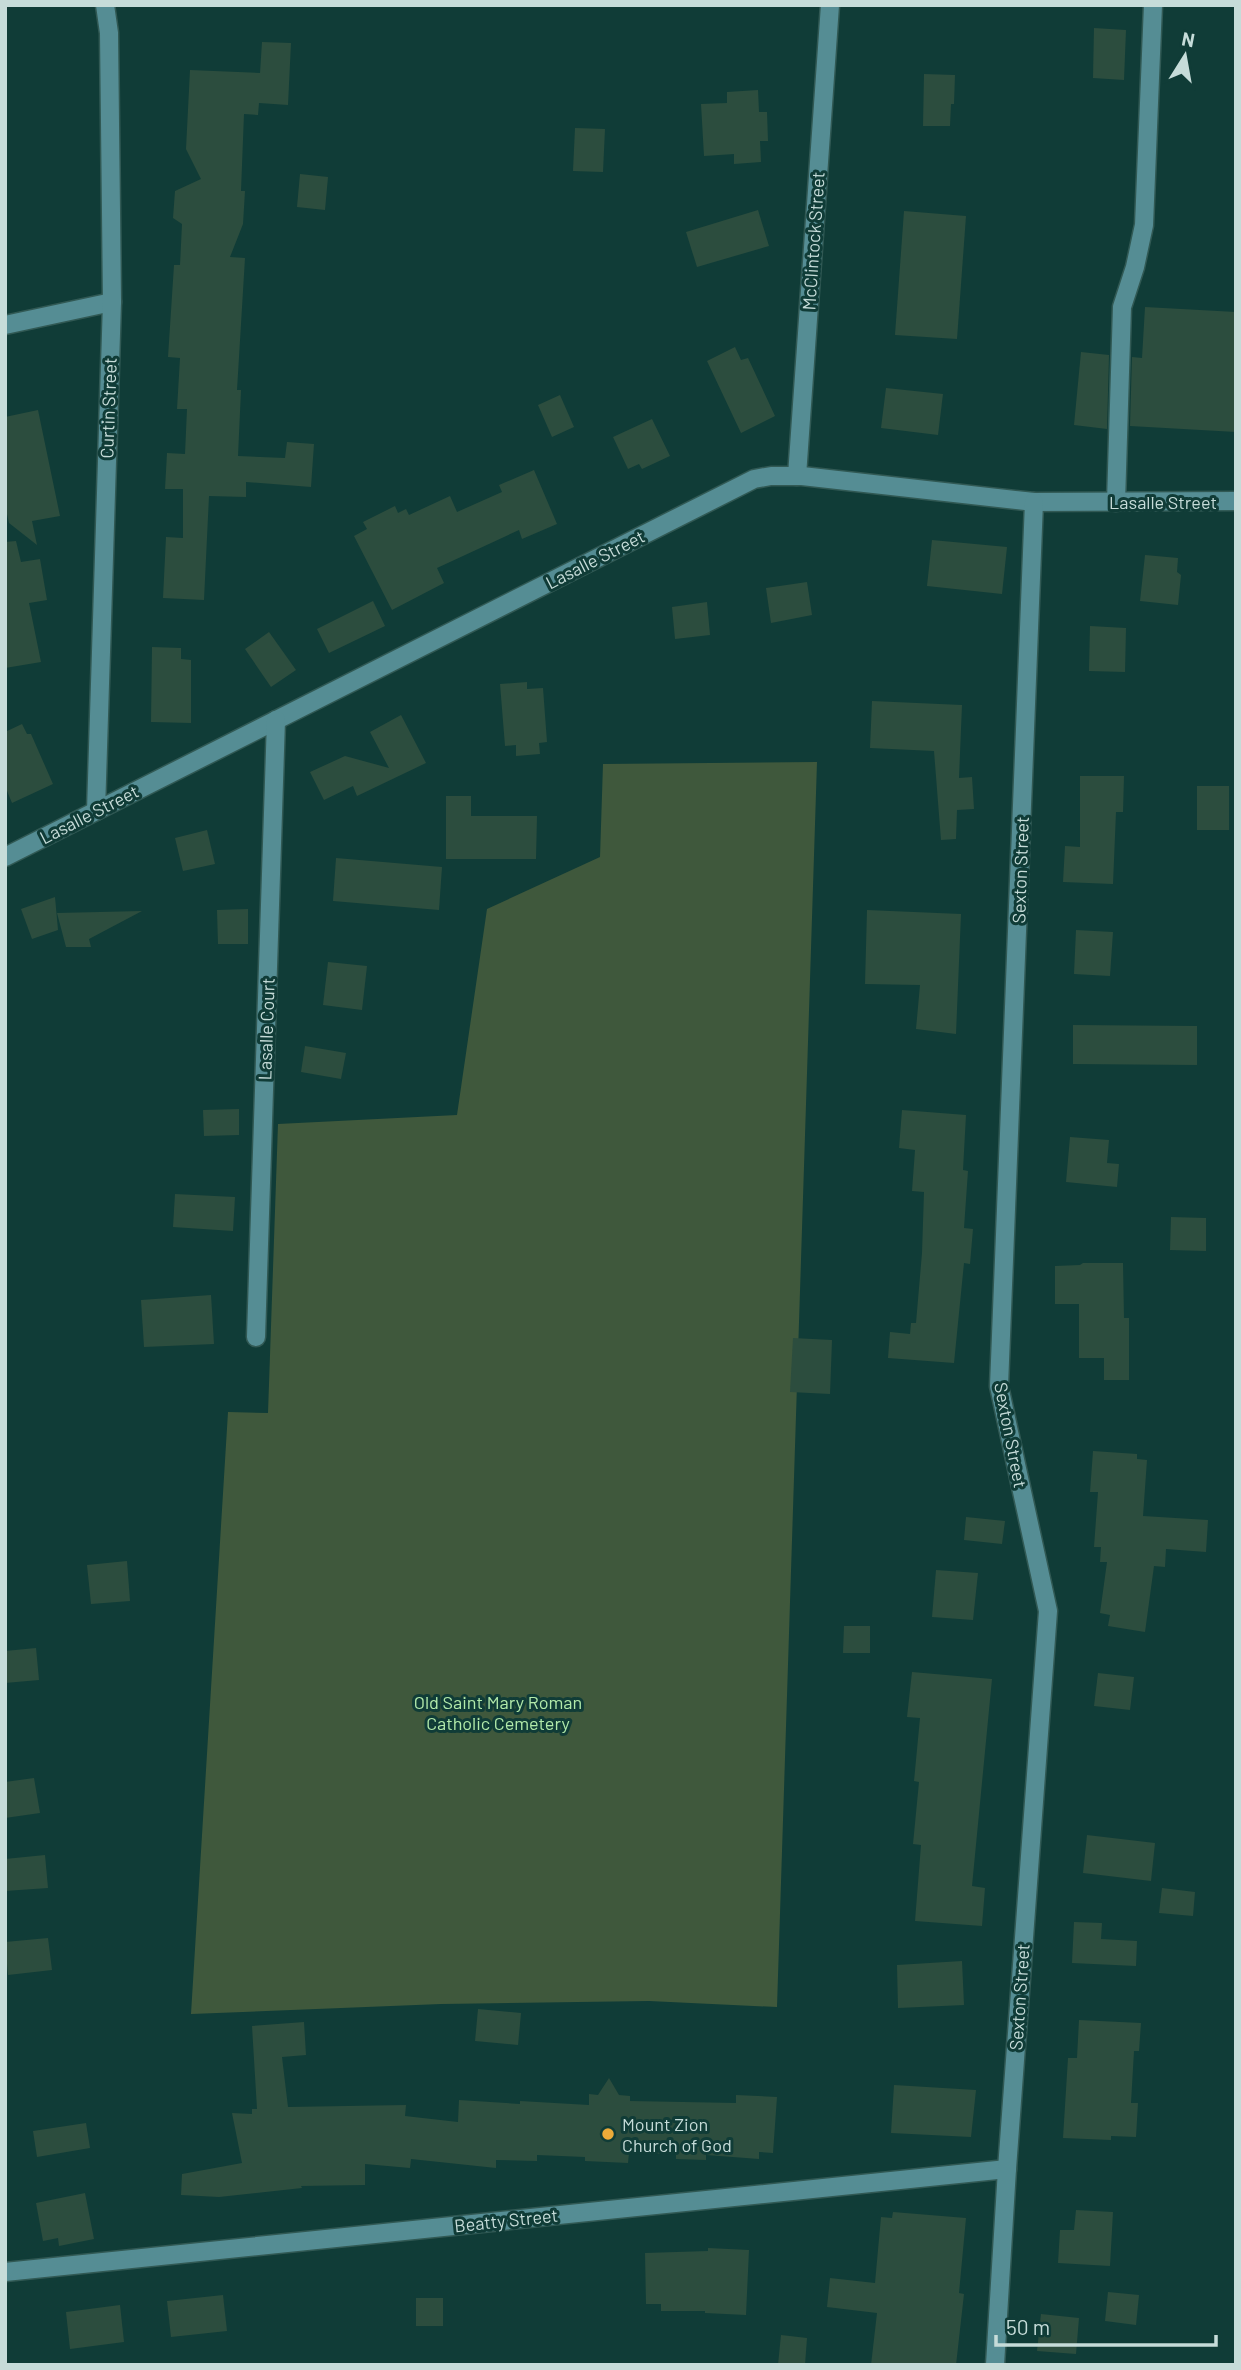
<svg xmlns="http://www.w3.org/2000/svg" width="1241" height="2370" viewBox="0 0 1241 2370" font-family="Barlow,sans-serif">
<rect width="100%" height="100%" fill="#103c37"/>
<polygon fill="#3f583c" points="817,762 777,2007 649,2001 441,2004 191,2014 228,1412 268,1413 278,1124 457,1115 487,909 600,857 603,764"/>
<g fill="#2c4d3e">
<polygon points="1094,28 1126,30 1124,80 1093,78"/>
<polygon points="262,42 291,43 288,105 259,103 258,115 244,114 241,191 245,191 243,224 230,257 245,258 237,390 241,390 238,456 285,458 287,442 314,444 311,487 246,482 246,497 209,496 204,600 163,598 166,537 183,538 183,489 165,489 167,453 185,454 187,409 177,409 180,358 168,357 174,265 180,265 182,224 173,218 175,191 201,179 186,149 190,70 260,73"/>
<polygon points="924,74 955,75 954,104 951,104 950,126 923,126"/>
<polygon points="758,90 759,112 767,112 768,141 760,141 761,162 734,164 734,154 704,156 701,104 727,103 727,92"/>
<polygon points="575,128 605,129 603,172 573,171"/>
<polygon points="300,174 328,177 325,210 297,207"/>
<polygon points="758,210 769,246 697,267 686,232"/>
<polygon points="904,211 966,216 957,339 895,335"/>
<polygon points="1145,307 1236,312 1236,432 1130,426 1132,357 1142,358"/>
<polygon points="735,347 741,360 748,358 775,416 741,433 707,361"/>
<polygon points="1081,352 1109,355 1107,429 1074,425"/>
<polygon points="886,388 943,394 938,435 881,428"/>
<polygon points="560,395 574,427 552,437 538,405"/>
<polygon points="38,410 60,516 32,521 37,545 9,523 5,505 5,417"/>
<polygon points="652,419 670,456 642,469 639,464 628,469 613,437"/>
<polygon points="534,470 557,524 522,539 519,530 437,568 444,583 392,610 354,536 367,529 363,522 395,506 398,513 406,509 409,515 450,496 457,512 502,492 499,485"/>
<polygon points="932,540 1007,547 1002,594 927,586"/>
<polygon points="16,541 21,562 40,559 47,600 29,603 41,662 5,668 5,542"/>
<polygon points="1145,555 1178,558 1177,572 1181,575 1178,605 1140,601"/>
<polygon points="807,582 812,615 771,623 766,588"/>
<polygon points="373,601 385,626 329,653 317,629"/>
<polygon points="707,602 710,635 675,639 672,607"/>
<polygon points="1090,626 1126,628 1125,672 1089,671"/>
<polygon points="269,632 296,670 271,687 245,649"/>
<polygon points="152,647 181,648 181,659 191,660 191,723 151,722"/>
<polygon points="527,682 527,689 543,688 547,742 539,743 540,754 516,756 516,745 505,746 500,684"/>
<polygon points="872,701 962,705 959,778 972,777 974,809 957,810 956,839 941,840 934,751 870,748"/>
<polygon points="401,715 426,763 357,796 353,786 324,800 310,772 345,756 389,768 370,732"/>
<polygon points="22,724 27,734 31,734 53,784 12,803 5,786 5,732"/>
<polygon points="1080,776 1124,776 1123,812 1116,812 1113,884 1063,882 1065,846 1080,847"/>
<rect x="1197" y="786" width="32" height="44"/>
<polygon points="446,796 471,796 471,816 537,816 536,859 446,859"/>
<polygon points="207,830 215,864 183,871 175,838"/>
<polygon points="336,858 442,867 439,910 333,901"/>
<polygon points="55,897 58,930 32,939 21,909"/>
<polygon points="248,909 248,944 218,944 217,910"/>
<polygon points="867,910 961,914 956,1034 916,1029 920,985 865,984"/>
<polygon points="142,911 89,939 91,947 66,947 57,913"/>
<polygon points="1076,930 1113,932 1110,976 1074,974"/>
<polygon points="328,962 367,966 362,1010 323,1005"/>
<polygon points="1073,1025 1197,1026 1197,1065 1073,1064"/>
<polygon points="305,1046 346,1053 341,1079 301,1072"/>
<polygon points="239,1109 239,1135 204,1136 203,1110"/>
<polygon points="902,1110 966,1115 963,1170 968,1171 964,1228 973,1229 970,1264 964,1263 954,1363 888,1358 890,1332 910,1334 911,1323 916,1323 922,1253 924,1192 912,1191 915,1150 899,1148"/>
<polygon points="1070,1137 1109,1140 1107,1163 1119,1164 1117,1187 1066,1182"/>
<polygon points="175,1194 235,1197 233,1231 173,1227"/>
<polygon points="1171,1217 1206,1218 1206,1251 1170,1250"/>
<polygon points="1083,1263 1123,1263 1124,1318 1129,1318 1129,1380 1104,1380 1104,1358 1079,1358 1079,1304 1055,1304 1055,1266 1080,1265"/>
<polygon points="211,1295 214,1344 144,1347 141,1300"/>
<polygon points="793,1338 832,1340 830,1394 790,1392"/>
<polygon points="1093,1451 1137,1454 1137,1459 1147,1460 1143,1516 1208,1520 1206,1552 1166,1549 1165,1567 1154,1566 1145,1632 1108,1626 1110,1615 1100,1613 1107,1562 1100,1562 1101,1547 1094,1547 1098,1492 1090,1492"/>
<polygon points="966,1517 1005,1521 1002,1544 964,1540"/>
<polygon points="127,1561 130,1601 91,1604 87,1565"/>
<polygon points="936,1570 978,1573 973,1620 932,1617"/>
<polygon points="844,1626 870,1626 870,1653 843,1653"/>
<polygon points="36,1648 39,1680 5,1683 5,1651"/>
<polygon points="912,1672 992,1679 972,1886 985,1888 982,1926 915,1921 921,1845 913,1844 919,1782 914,1781 920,1718 907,1717"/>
<polygon points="1098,1673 1134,1677 1130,1710 1094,1706"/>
<polygon points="34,1778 40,1813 5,1818 5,1782"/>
<polygon points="1087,1835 1155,1843 1151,1881 1083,1873"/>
<polygon points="45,1855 48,1888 5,1891 5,1859"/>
<polygon points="1162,1888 1195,1892 1193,1916 1159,1913"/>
<polygon points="1074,1922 1102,1923 1101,1939 1137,1941 1136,1966 1072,1963"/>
<polygon points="48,1938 52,1970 8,1975 5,1942"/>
<polygon points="962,1961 964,2005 898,2008 897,1965"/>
<polygon points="478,2009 521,2013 518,2045 475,2041"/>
<polygon points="1079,2020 1141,2023 1139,2051 1134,2051 1131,2103 1138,2103 1136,2137 1111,2136 1111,2140 1063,2138 1068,2058 1077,2058"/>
<polygon points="304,2022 306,2055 282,2057 288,2107 406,2105 405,2116 458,2122 459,2100 520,2104 520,2101 589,2105 589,2094 598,2095 609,2078 619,2095 630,2096 630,2101 736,2103 736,2095 777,2097 773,2153 759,2152 759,2159 706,2155 706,2160 676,2159 676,2154 629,2153 628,2163 585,2161 585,2157 537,2155 537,2161 496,2160 496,2168 411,2159 410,2168 365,2164 365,2185 301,2186 302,2188 219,2197 181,2195 182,2174 242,2163 232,2113 252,2114 252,2109 257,2109 252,2026"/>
<polygon points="894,2085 976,2090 971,2137 891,2133"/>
<polygon points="86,2123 90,2148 37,2157 33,2131"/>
<polygon points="85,2193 94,2239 59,2246 58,2238 43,2241 36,2203"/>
<polygon points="1076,2210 1113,2212 1110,2266 1058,2263 1060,2230 1074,2230"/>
<polygon points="893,2212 966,2218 959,2293 964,2294 956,2365 871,2365 877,2313 827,2307 830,2278 875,2283 881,2217 892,2218"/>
<polygon points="708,2248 749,2250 746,2315 705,2313 705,2311 661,2311 661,2304 646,2304 645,2253 708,2251"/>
<polygon points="1108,2292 1139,2295 1136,2325 1105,2321"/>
<polygon points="223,2295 227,2331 171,2337 167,2301"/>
<rect x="416" y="2298" width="27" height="28"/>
<polygon points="120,2305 124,2342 70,2349 66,2312"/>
<polygon points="1041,2314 1079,2318 1076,2354 1037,2351"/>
<polygon points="781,2335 807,2338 805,2365 778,2365"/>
</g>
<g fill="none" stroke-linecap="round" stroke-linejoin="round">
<g stroke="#315954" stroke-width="21">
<g id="minor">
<polyline points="5,325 112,302"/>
<polyline points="797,476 830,5"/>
<polyline points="1116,502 1122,307 1135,267 1144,225 1153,5"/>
<polyline points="96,811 112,302 109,33 105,5"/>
<polyline points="5,857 754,479 771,476 802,476 1034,502 1236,501"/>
<polyline points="256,1337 276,720"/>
<polyline points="5,2272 1007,2169"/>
<polyline points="995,2365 1007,2169 1048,1611 999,1386 1034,502"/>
</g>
</g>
<use href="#minor" stroke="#558d94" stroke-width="18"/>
</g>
<circle fill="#ebaa39" stroke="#103c37" stroke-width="2.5" cx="608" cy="2134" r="7"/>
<g text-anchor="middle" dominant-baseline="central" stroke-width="6" stroke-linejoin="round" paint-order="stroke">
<g font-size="18" fill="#c6dcd9" stroke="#103c37">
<text transform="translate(813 241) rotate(-86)">McClintock Street</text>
<text transform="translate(108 408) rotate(-88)">Curtin Street</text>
<text x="1163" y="502">Lasalle Street</text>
<text transform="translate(595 559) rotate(-27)">Lasalle Street</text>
<text transform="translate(89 814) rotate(-27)">Lasalle Street</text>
<text transform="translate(1020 870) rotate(-88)">Sexton Street</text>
<text transform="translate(266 1029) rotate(-88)">Lasalle Court</text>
<text transform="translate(1011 1435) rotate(79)">Sexton Street</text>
<text transform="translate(1019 1997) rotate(-86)">Sexton Street</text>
<text transform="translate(506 2220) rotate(-6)">Beatty Street</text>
</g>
<g font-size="18" fill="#b2eaaa" stroke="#103c37">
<text x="498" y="1702">Old Saint Mary Roman<tspan x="498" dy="21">Catholic Cemetery</tspan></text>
</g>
<g font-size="18" fill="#c6dcd9" stroke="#103c37" text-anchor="start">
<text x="622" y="2124">Mount Zion<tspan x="622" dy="21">Church of God</tspan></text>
</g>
</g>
<rect width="1241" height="2370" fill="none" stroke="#c6dcd9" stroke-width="14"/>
<g transform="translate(1185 56) rotate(11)" stroke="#103c37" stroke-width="5" paint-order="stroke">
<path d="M0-5L12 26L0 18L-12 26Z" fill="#c6dcd9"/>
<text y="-10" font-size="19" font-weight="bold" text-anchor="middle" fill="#c6dcd9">N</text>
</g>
<path d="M996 2335v10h220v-10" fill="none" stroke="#c6dcd9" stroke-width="3.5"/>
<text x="1006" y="2335" font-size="21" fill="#c6dcd9" stroke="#103c37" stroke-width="5" paint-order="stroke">50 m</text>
</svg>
